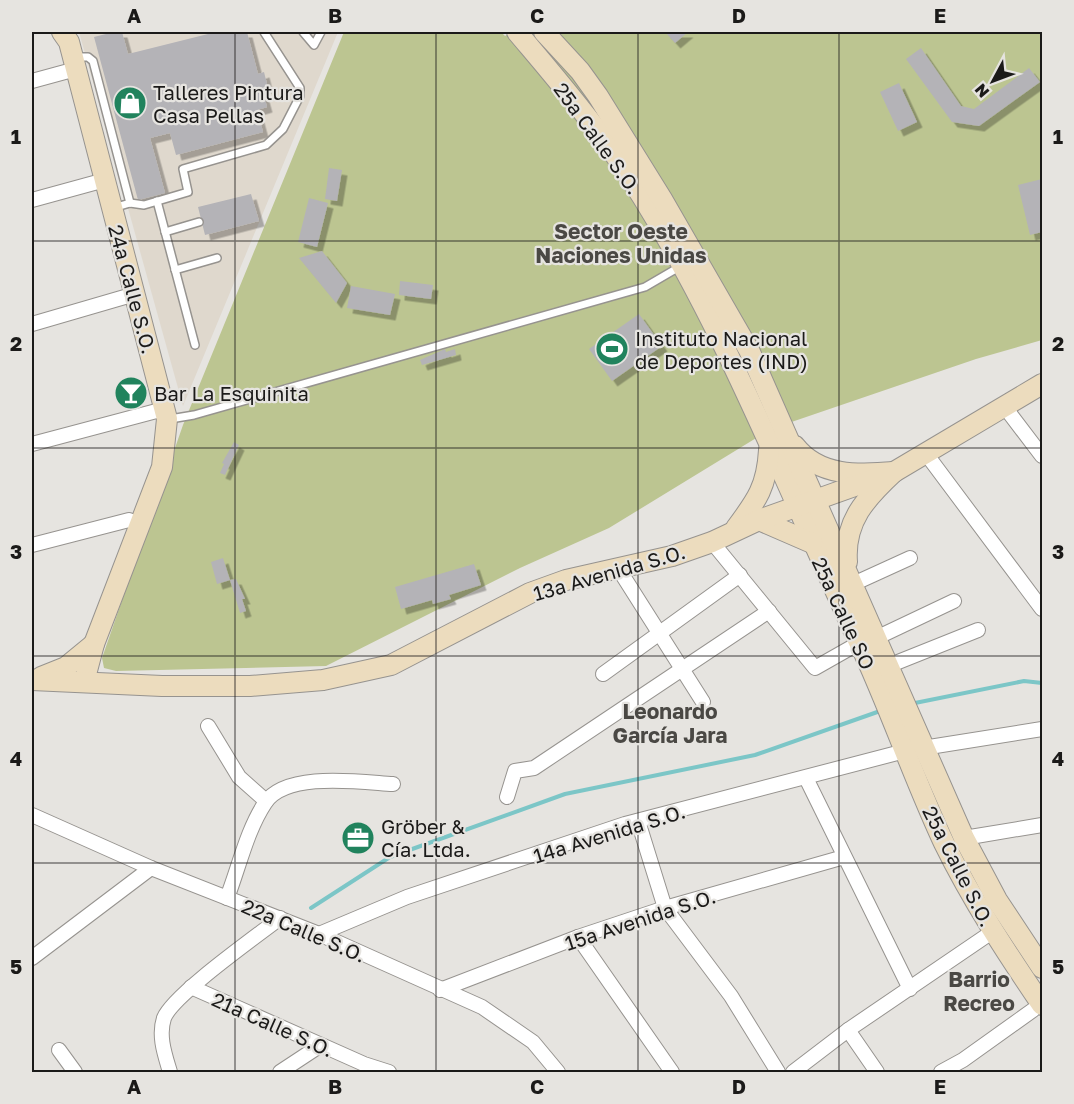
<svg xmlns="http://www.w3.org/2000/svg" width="1074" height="1104" viewBox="0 0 1074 1104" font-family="'Golos Text',sans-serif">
<defs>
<filter id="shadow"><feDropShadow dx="5.5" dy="5.5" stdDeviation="0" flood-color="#0004"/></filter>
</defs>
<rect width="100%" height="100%" fill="#e6e4e0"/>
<polygon fill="#dfd8cd" points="79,32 338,32 183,406"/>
<polygon fill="#bcc591" points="344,32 501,32 505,36 512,32 1042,32 1042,340 976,359 771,429 609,528 520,568 326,666 116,671 104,668 102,658 183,425"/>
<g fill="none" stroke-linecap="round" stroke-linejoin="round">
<g stroke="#7cc6c7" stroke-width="4">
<polyline points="910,704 1024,681 1042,683"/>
<polyline points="311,908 390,857 565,794 755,755 883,710"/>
</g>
</g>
<g fill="#b4b3b7" filter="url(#shadow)">
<polygon points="114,32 122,32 128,54 216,32 247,32 258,74 264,72 268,88 262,89 267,107 257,110 263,132 176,155 170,133 150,138 165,193 138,200 94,37"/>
<polygon points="665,32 688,32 675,43"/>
<polygon points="921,48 961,106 974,109 1029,68 1040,82 979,126 952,122 906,59"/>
<polygon points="899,83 917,122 898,131 880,92"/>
<polygon points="329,168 342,170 337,201 325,199"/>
<polygon points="1042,179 1042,232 1030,235 1018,185"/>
<polygon points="251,194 259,221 205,235 198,207"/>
<polygon points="309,198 328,203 317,247 298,242"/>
<polygon points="322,251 347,283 336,303 299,258"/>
<polygon points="400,281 433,285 431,299 399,295"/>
<polygon points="351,286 395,294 390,315 347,308"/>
<polygon points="639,314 662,346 612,381 589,349"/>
<polygon points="445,349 446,352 455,349 456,355 422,365 420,360"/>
<polygon points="234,442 239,445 225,475 220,473 224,464 222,463"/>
<polygon points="223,558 230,580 217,584 211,562"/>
<polygon points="474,564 481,585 449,595 451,599 433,604 432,600 401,609 395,587"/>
<polygon points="236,579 245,599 242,599 246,611 240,613 230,580"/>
</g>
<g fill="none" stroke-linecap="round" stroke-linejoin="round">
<g stroke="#96938f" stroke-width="10">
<g id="lane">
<polyline points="303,32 314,45 321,32"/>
<polyline points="76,57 88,57 93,61 130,203"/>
<polyline points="157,201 195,345"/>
<polyline points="113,208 130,203 144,205 188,192 183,169 266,145 283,129 300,96 300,88 264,32"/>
<polyline points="165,232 199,222"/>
<polyline points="175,270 217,258"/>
<polyline points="170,419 194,415 645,287 681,266"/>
</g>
</g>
<g stroke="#96938f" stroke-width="16">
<g id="street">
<polyline points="32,81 76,69"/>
<polyline points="32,200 105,180"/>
<polyline points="32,324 135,294"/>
<polyline points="1004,406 1042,456"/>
<polyline points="32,444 164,409"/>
<polyline points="927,455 1042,609"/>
<polyline points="712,542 815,668 859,643"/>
<polyline points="32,545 129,520 141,526"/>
<polyline points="618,568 703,702"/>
<polyline points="853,584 910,558"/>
<polyline points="876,638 954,601"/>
<polyline points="888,666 978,630"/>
<polyline points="603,674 740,575"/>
<polyline points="208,726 239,777 266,801"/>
<polyline points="923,748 1042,729"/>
<polyline points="806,778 910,989"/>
<polyline points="507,797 515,771 534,768 769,611"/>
<polyline points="32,815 151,868 319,934 482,1007 533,1042 558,1072"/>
<polyline points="638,821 665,908 731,996 778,1072"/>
<polyline points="964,838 1042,825"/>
<path d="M 227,898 C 239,867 247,830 265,803 C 286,771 360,782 393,784"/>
<polyline points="319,934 407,897 625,824 905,751"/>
<polyline points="578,937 672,1072"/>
<polyline points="32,958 151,868"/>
<polyline points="191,987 364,1064 389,1072"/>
<polyline points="440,990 578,937 665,908 844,857"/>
<polyline points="848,1030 877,1072"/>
<polyline points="59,1050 75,1072"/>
<path d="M 170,1072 C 165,1055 158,1036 164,1018 C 173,995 257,936 280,918"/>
<polyline points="280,1072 321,1045"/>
<polyline points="793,1072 848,1030 992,932"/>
<polyline points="941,1072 963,1060 1033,1010"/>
</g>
</g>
<g stroke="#96938f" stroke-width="22">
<g id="secondary">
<polyline points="62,32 69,42 167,419 162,467 94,644 84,682"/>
<path d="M 517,32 C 549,70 582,108 611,149 C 716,301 781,477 859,642 C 890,708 913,777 944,843 C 972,900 1006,952 1042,1005"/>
<polyline points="544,32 580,71 598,96 662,199 749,350 964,838 997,900 1042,968"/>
<path d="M 795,446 C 819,477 859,475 894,472 C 866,498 844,521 847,562"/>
<polyline points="759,520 812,543"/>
<path d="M 736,528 C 757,500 767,486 769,450"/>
<polyline points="41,677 66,667 94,644"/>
<polyline points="32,680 162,686 250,686 323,680 391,665 530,593 566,580 672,556 712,542 759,520 894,472 1042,384"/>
</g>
</g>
<use href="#lane" stroke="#fff" stroke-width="7"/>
<use href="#street" stroke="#fff" stroke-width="14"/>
<use href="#secondary" stroke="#ecdcbe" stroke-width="20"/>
</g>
<path fill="none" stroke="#1b1a19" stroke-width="1.5" stroke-opacity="0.55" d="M 235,32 L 235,1072M 436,32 L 436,1072M 638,32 L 638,1072M 839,32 L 839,1072M 32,241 L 1042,241M 32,448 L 1042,448M 32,656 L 1042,656M 32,863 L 1042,863"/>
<defs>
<g id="shop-disc" transform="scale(1.725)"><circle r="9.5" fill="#21835d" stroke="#e6e4e0"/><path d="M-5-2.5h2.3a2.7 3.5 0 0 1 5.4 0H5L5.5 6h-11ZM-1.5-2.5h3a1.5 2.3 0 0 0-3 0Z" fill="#fff"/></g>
<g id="stadium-disc" transform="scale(1.725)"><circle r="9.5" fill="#21835d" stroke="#e6e4e0"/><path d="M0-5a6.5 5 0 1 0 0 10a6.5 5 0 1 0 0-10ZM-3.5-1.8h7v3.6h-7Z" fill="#fff"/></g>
<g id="bar-disc" transform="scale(1.725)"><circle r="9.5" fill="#21835d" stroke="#e6e4e0"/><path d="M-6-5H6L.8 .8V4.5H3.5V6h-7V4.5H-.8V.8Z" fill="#fff"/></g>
<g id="office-disc" transform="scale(1.725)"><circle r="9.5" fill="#21835d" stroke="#e6e4e0"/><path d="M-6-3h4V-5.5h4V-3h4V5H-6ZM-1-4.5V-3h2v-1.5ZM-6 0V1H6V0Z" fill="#fff"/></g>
</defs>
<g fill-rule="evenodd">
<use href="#shop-disc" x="130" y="103"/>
<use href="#stadium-disc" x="612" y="349"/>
<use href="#bar-disc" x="131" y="393"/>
<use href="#office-disc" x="358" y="838"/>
</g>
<g text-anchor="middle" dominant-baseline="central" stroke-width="4.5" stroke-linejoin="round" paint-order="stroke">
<g font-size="20" fill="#1b1a19" stroke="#e6e4e0" text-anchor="start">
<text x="153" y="92">Talleres Pintura<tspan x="153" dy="23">Casa Pellas</tspan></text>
<text x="635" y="338">Instituto Nacional<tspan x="635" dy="23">de Deportes (IND)</tspan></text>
<text x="154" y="393">Bar La Esquinita</text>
<text x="381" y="826">Gröber &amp;<tspan x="381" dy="23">Cía. Ltda.</tspan></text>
</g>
<g font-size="20" fill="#1b1a19" stroke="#e6e4e0">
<text transform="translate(598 138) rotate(54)">25a Calle S.O.</text>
<text transform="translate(133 289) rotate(75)">24a Calle S.O.</text>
<text transform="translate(609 572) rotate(-16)">13a Avenida S.O.</text>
<text transform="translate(844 613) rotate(65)">25a Calle SO</text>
<text transform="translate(609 833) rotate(-17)">14a Avenida S.O.</text>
<text transform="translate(959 866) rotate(63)">25a Calle S.O.</text>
<text transform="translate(640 919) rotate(-18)">15a Avenida S.O.</text>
<text transform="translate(304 930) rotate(23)">22a Calle S.O.</text>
<text transform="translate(273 1024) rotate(24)">21a Calle S.O.</text>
</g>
<g font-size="21" font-weight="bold" fill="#4a4844" stroke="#e6e4e0">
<text x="621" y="231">Sector Oeste<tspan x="621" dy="24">Naciones Unidas</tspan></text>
<text x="670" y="711">Leonardo<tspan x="670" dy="24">García Jara</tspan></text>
<text x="979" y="979">Barrio<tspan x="979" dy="24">Recreo</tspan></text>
</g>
</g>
<rect width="1074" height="1104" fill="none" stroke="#e6e4e0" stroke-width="66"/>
<g transform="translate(993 81) rotate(229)" stroke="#e6e4e0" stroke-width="4.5" paint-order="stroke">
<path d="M0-4.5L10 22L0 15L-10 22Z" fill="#1b1a19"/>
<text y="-9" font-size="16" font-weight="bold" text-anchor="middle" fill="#1b1a19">N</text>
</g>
<rect x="33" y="33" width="1008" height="1038" fill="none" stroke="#1b1a19" stroke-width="2"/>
<g font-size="20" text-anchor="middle" font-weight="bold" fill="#1b1a19">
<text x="134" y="23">A</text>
<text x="335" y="23">B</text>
<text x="537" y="23">C</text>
<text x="739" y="23">D</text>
<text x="940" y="23">E</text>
<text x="16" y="144">1</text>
<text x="1058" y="144">1</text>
<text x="16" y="351">2</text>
<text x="1058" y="351">2</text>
<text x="16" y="559">3</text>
<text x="1058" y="559">3</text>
<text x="16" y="766">4</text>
<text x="1058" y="766">4</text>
<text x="16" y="974">5</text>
<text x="1058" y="974">5</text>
<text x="134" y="1094">A</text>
<text x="335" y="1094">B</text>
<text x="537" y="1094">C</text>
<text x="739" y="1094">D</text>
<text x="940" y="1094">E</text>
</g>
</svg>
